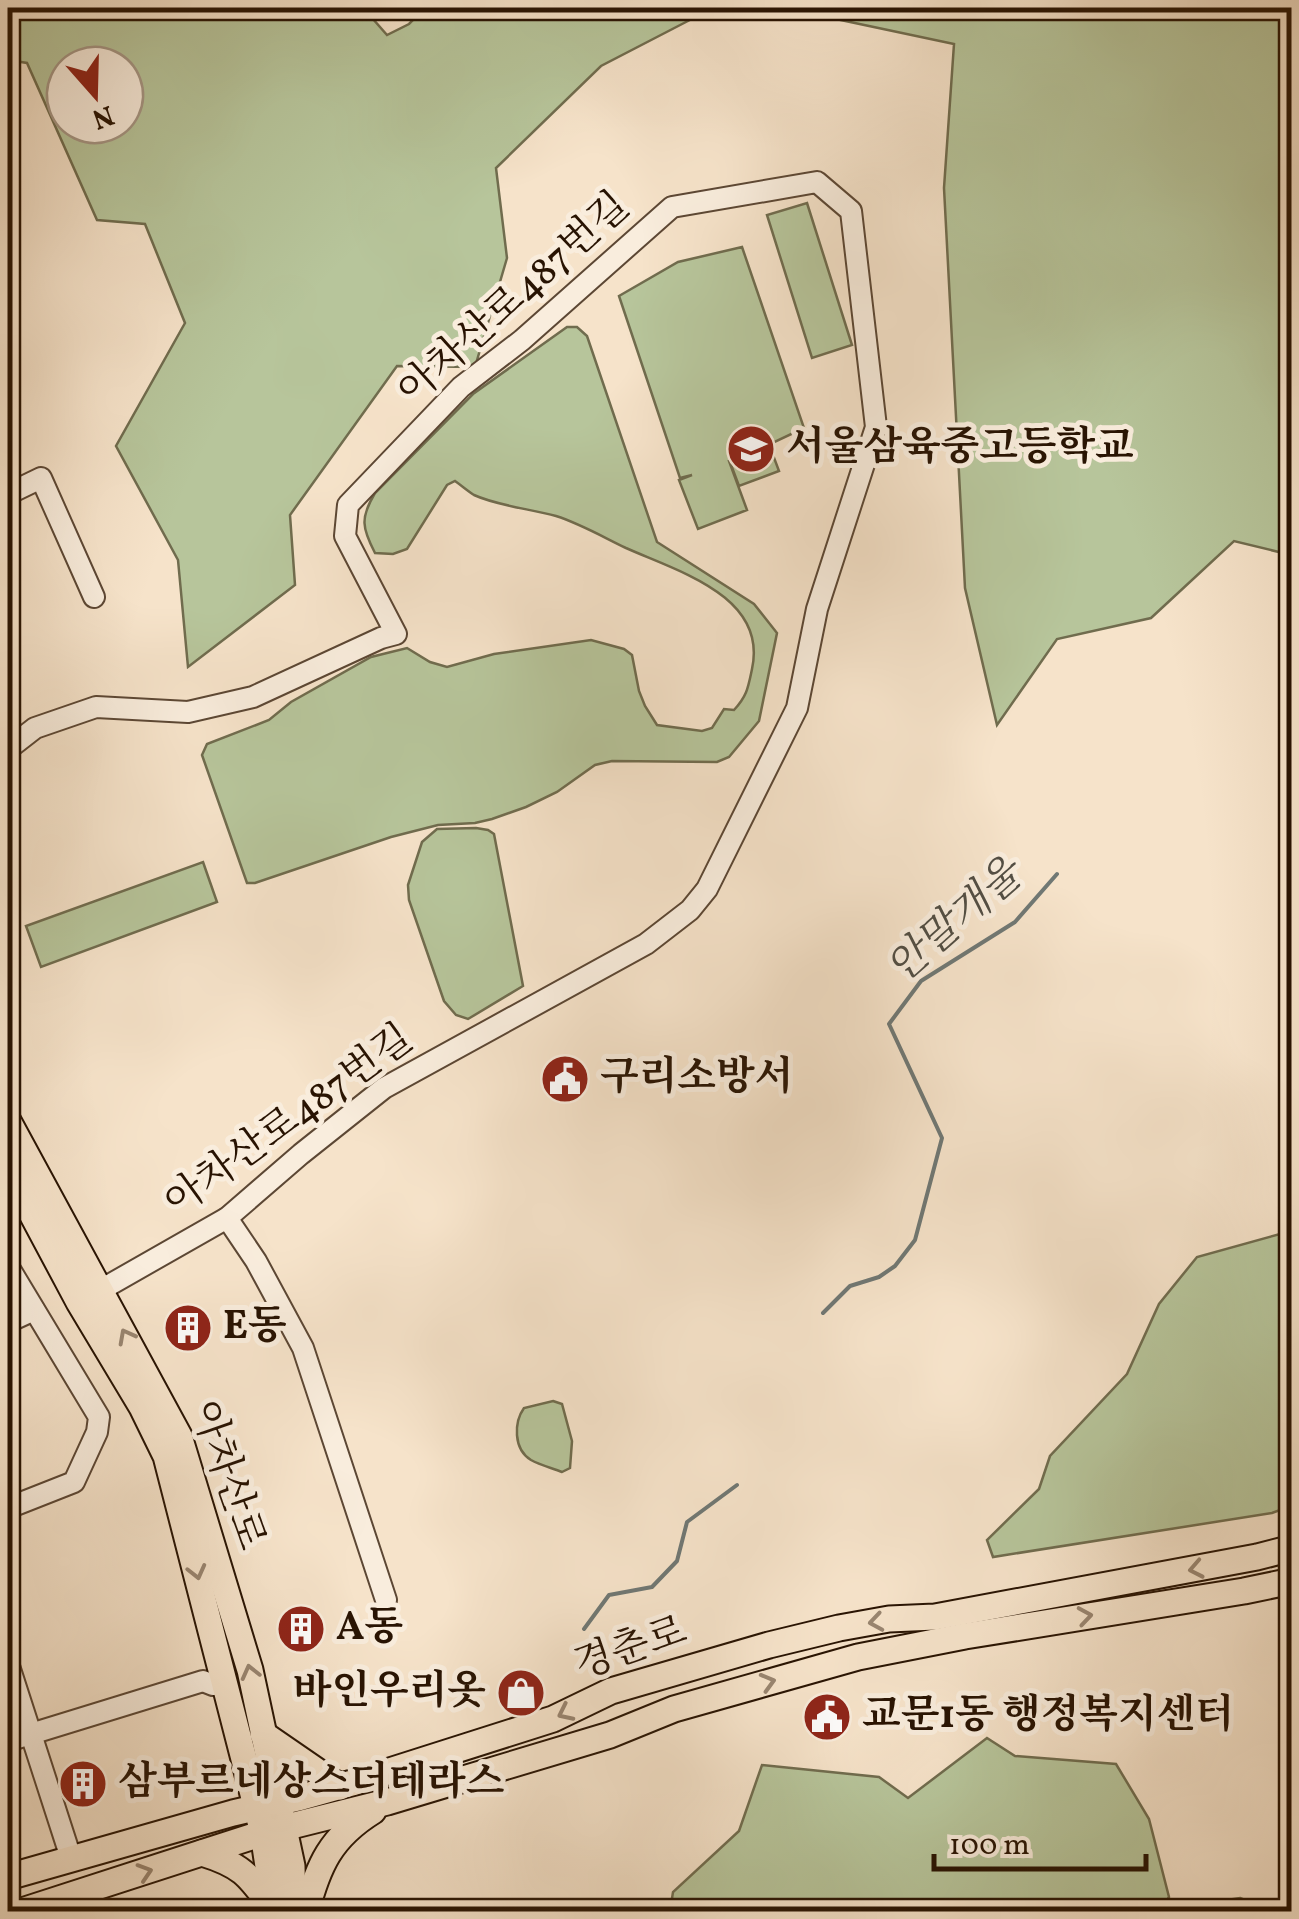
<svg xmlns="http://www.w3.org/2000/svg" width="1299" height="1919" viewBox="0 0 1299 1919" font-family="Vollkorn,'Noto Serif KR',serif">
<rect width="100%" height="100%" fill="#f6e3ca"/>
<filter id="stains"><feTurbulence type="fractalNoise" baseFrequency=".002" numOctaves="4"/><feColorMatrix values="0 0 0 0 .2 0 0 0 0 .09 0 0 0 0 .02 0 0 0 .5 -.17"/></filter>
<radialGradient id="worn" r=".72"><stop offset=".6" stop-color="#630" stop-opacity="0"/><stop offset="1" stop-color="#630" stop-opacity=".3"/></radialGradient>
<g fill="#b7c59b" stroke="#706c4e" stroke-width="2.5" fill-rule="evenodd">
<path d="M 8,8 L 374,8 L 376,12 L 373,19 L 387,35 L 409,24 L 418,15 L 416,8 L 713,8 L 601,66 L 496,168 L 507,258 L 475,367 L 397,366 L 290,515 L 295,585 L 188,667 L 178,560 L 116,446 L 185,323 L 145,224 L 97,220 L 27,63 L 8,60 ZM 65,65 L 125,65 L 125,125 L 65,125 Z"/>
<polygon points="784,8 1291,8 1291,555 1234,541 1151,618 1057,639 997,725 965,588 944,188 954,44"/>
<polygon points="807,203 852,345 812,358 767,215"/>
<polygon points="742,247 804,428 749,454 770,447 779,471 739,486 730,462 735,459 729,461 747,510 698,529 679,480 692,475 680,478 619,296 678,262"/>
<path d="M 567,327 L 577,327 L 587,336 L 657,542 L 754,604 L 777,633 L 759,721 L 729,757 L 717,762 L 612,761 L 595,765 L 557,792 L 526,807 L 492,819 L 475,823 L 438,825 L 391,837 L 255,883 L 247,883 L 202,755 L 207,744 L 269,720 L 291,702 L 371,657 L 407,648 L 430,662 L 447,667 L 494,654 L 591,640 L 624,649 L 632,655 L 639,691 L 645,706 L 657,725 L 702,731 L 712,728 L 724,709 L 734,710 C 747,696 748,688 752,669 C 768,596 677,571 626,548 C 603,537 581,524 556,516 C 531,509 498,506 474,495 C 468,491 462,486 455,481 L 447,485 L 407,549 L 393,554 L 375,553 C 362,528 360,518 375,493 L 473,394 Z"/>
<polygon points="476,828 488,830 494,834 523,986 468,1019 456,1015 444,1001 409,900 408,885 422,842 437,829"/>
<polygon points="203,862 217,902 41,967 26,926"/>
<polygon points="1291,1231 1291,1506 1272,1513 993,1557 987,1540 1039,1489 1050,1456 1127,1374 1159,1304 1197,1257"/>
<path d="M 553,1401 L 562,1404 L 572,1441 L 570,1468 L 562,1472 C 552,1468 540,1465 531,1460 C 513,1449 514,1422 524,1408 Z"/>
<polygon points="987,1738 1015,1756 1116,1764 1149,1819 1169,1897 1160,1911 670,1911 673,1892 739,1831 762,1765 879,1777 908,1798"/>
<polygon points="1240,1898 1271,1911 1188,1911 1194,1905"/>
</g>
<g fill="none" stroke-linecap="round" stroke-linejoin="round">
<g stroke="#707874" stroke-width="4">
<polyline points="823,1313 850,1286 879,1277 895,1266 915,1240 942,1138 889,1024 921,981 1015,922 1057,874"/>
<polyline points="584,1629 609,1595 652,1587 677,1561 687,1522 737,1485"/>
</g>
<g stroke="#5c4734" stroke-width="24">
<g id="minor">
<polyline points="8,494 41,478 94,597"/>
<polyline points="8,749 35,728 96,707 188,712 253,697 381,638 396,634 345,536 348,505 461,387 522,340 672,207 817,182 851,211 876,427 817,609 797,708 707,889 690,910 646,944 384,1088 301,1154 227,1218 90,1296"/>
<polyline points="227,1218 256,1261 303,1348 386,1600"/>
<polyline points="8,1266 99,1417 97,1432 74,1482 8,1508"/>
<polyline points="8,1322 34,1310"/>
<polyline points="8,1663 71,1858"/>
<polyline points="8,1741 203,1681 213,1685 225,1682"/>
<polyline points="88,1890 94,1912"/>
</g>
</g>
<g stroke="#281302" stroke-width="29">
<g id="major">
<polyline points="8,1121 179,1436 250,1670 292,1866 293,1912"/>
<polyline points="8,1169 79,1302 142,1407 166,1456 263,1833 271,1886 272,1912"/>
<polyline points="263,1734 340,1787"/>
<path d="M 202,1853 C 241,1865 248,1874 272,1907"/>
<polyline points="8,1877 233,1813 302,1797 352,1783 553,1719 611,1691 769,1645 839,1628 889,1619 935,1617 1257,1557 1292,1548"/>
<polyline points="19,1912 263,1833 387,1802 610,1735 674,1709 858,1657 965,1636 1244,1591 1292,1581"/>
<path d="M 306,1912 C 318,1865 331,1837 373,1811"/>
</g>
</g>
<use href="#minor" stroke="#f9eddd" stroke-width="20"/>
<use href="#major" stroke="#f6e3ca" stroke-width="25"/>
</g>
<defs><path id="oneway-chevron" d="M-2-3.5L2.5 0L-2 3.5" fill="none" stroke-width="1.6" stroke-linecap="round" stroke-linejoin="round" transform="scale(2.5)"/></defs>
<g stroke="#998570">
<use href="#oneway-chevron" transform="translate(126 1336) rotate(-118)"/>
<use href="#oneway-chevron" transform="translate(1196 1569) rotate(169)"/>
<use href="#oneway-chevron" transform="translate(197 1572) rotate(76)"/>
<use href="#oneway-chevron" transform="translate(1085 1616) rotate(-9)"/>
<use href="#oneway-chevron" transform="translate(876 1622) rotate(171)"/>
<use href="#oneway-chevron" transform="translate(250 1672) rotate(-104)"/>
<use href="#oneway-chevron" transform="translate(768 1682) rotate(-16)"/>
<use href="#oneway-chevron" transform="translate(565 1713) rotate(154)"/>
<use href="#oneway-chevron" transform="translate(145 1872) rotate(-18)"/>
</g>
<defs>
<g id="school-disc" transform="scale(2.5)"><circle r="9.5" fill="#8f2418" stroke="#f9eddd"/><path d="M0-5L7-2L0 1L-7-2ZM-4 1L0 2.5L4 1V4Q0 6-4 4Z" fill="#fff"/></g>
<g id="civic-disc" transform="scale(2.5)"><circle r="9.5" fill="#8f2418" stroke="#f9eddd"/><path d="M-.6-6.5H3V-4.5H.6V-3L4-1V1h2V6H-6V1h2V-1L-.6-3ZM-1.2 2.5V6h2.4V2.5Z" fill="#fff"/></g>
<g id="building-disc" transform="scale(2.5)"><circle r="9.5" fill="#8f2418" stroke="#f9eddd"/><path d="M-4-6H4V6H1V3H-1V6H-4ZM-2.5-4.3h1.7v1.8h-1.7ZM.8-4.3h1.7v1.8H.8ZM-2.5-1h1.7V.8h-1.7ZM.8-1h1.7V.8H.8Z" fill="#fff"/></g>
<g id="shop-disc" transform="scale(2.5)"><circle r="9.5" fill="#8f2418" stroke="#f9eddd"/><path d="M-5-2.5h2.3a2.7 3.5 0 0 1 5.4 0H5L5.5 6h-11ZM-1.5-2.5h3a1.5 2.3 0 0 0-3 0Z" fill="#fff"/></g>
</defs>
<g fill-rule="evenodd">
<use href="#school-disc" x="751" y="449"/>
<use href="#civic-disc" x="565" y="1079"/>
<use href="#building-disc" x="188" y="1328"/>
<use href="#building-disc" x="301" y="1629"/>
<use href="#shop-disc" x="521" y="1693"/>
<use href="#civic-disc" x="827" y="1717"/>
<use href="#building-disc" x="83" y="1784"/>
</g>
<g text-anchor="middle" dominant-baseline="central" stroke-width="10" stroke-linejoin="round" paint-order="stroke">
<g font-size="40" fill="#281302" stroke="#f9eddd">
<text transform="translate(515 300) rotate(-42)">아차산로487번길</text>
<text transform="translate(290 1122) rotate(-36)">아차산로487번길</text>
<text transform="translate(226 1476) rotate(71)">아차산로</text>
<text transform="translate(631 1650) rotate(-19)">경춘로</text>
</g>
<g font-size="40" font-weight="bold" fill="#281302" stroke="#f9eddd" text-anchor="start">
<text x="786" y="449">서울삼육중고등학교</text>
<text x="600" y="1079">구리소방서</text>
<text x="223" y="1328">E동</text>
<text x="336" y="1629">A동</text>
<text x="486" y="1693" text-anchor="end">바인우리옷</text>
<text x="862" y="1717">교문1동 행정복지센터</text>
<text x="118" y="1784">삼부르네상스더테라스</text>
</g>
<g font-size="42" font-style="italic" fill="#524e44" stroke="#f9eddd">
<text transform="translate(956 923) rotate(-41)">안말개울</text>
</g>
</g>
<rect width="1299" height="1919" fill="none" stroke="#f6e3ca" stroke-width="40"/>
<rect x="10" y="10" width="1279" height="1899" fill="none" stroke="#281302" stroke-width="5"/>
<rect x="20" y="20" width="1259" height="1879" fill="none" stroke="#281302" stroke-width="2.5"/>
<g transform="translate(95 95) rotate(160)"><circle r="48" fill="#f9eddd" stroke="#a59685" stroke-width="2.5"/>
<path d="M0-8L18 38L0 25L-18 38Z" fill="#8f2418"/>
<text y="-15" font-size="28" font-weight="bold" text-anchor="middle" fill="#281302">N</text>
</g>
<path d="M934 1854v15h212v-15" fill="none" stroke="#281302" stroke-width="5"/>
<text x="949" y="1854" font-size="30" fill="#281302" stroke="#f9eddd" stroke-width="8" paint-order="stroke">100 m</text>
<rect width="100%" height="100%" filter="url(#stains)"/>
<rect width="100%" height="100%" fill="url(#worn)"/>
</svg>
